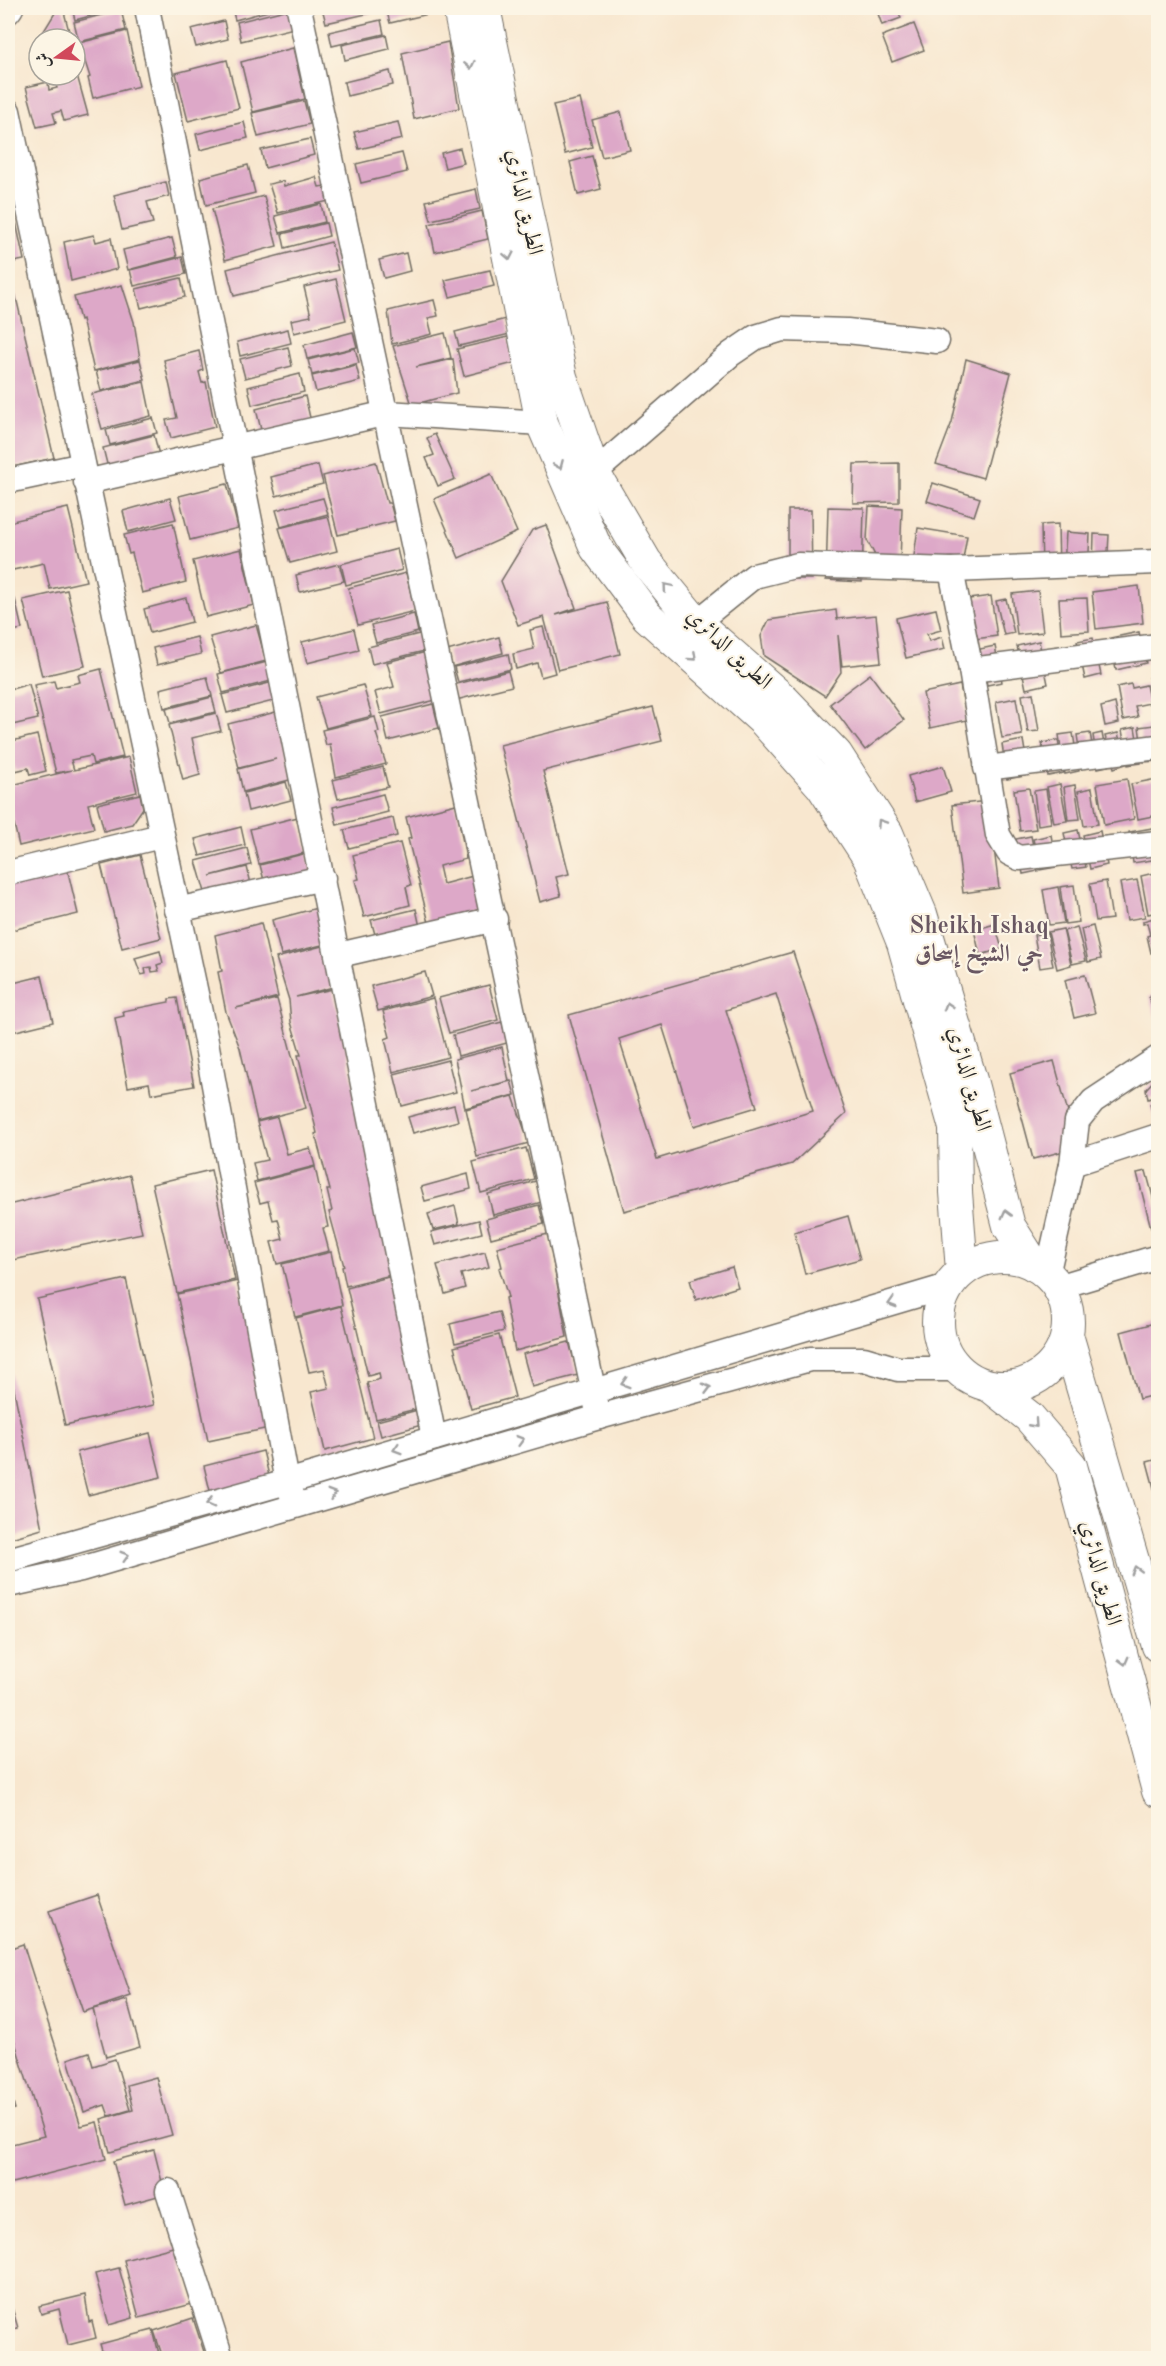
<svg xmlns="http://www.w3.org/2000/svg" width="1166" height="2366" viewBox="0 0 1166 2366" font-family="'Old Standard TT',Amiri,serif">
<rect width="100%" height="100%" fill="#fcf5e5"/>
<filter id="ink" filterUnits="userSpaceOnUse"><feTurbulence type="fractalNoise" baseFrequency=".0167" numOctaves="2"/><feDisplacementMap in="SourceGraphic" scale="12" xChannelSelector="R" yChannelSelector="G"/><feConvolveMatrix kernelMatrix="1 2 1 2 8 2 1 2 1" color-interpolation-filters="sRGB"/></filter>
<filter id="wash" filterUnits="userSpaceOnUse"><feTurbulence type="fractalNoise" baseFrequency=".008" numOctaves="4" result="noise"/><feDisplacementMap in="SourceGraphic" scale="24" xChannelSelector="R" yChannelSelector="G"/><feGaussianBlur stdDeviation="1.35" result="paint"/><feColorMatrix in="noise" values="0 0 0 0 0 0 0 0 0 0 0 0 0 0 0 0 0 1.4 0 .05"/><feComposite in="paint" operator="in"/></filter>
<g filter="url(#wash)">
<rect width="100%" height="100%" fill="#f8e7cf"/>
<g id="blocks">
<g fill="#dda8c8" fill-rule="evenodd">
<polygon points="58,8 63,8 71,39 39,39"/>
<polygon points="72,8 120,8 75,20"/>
<polygon points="232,8 279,8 235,20"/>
<polygon points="322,8 374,8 375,12 326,23"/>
<polygon points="386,8 436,8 437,12 390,23"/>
<polygon points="876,8 897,8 901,18 882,25"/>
<polygon points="289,9 294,28 241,41 237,22"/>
<polygon points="121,10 126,30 79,42 74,22"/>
<polygon points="381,20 384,34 332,46 329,32"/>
<polygon points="224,21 228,39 196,47 191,29"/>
<polygon points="914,24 924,50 892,62 882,36"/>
<polygon points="127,31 139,86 93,98 88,78 90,77 79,43"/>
<polygon points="386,35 389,49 345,60 342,45"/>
<polygon points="448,42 459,108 414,119 402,53"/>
<polygon points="293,48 305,99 253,112 241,62"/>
<polygon points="227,60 239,108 188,121 176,73"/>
<polygon points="390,71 393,85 347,96 344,82"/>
<polygon points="77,75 88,115 64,121 61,111 53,113 56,123 37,127 26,87 48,82 49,90 57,88 55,80"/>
<polygon points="580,99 592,147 565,154 553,105"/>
<polygon points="304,101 310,124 258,137 252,113"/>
<polygon points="621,112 630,150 602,157 592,120"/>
<polygon points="244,122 248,138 200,150 196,134"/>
<polygon points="398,122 402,139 359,149 354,132"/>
<polygon points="310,139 314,155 265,168 261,150"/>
<polygon points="460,148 464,163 445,168 441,153"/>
<polygon points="402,153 407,172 361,183 356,164"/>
<polygon points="592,156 601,189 578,195 570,162"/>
<polygon points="248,165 255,193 206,205 200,178"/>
<polygon points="316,177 319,187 325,186 329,201 278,213 269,184 283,181 284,186"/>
<polygon points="166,182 169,196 147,202 153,223 122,230 114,195"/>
<polygon points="476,189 480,209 431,220 426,201"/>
<polygon points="264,196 277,246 225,260 212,209"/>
<polygon points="11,199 24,260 8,263 8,200"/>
<polygon points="321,204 325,222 280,233 275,216"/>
<polygon points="482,211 488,239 435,252 429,224"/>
<polygon points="326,223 329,236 285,248 282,234"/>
<polygon points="94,235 96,242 111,238 117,269 71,281 64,242"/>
<polygon points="172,238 177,257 128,270 123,250"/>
<polygon points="331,242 338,270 234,296 227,269"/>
<polygon points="406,253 410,271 384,278 379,260"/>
<polygon points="182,257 186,274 134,286 130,270"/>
<polygon points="490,270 494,286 450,297 445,280"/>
<polygon points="10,272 54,458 8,468 8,428 11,427 8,414 8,273"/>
<polygon points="181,278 185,297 141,308 136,289"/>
<polygon points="336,279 346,320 294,333 291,320 311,316 304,287"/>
<polygon points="122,285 134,322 140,359 94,371 82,319 80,320 74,297"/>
<polygon points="434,300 438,316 428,318 432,334 392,344 388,311"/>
<polygon points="506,319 510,334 459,346 455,332"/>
<polygon points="288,329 291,343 240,356 237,342"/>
<polygon points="353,332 357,347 307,359 304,345"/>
<polygon points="445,333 451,358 416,367 453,359 457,393 412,405 393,346"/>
<polygon points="508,337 514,363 464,376 457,349"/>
<polygon points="288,347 292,366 245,378 240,359"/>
<polygon points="355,348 359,363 312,375 308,360"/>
<polygon points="199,351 203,370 199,372 202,383 206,382 215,427 171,438 166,420 177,418 164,360"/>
<polygon points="966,359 1011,373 983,478 936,464 952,422"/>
<polygon points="140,360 145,380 101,391 96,371"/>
<polygon points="356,365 360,381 316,392 312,376"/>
<polygon points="300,374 304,392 252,405 248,387"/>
<polygon points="144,382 151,416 102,429 92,394"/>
<polygon points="305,396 311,422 262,434 256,409"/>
<polygon points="153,418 157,433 110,445 106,430"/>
<polygon points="435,434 455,479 438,486 426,458 434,455 427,438"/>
<polygon points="154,435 160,459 109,472 103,448"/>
<polygon points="376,462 387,503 390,503 395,521 338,535 323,476"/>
<polygon points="899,463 899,502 853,503 854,464"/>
<polygon points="318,465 323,484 276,496 271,477"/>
<polygon points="491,474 517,532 459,558 434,499"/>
<polygon points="933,483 980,498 974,516 927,501"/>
<polygon points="227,484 238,528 190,540 179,496"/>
<polygon points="170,498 176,519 128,532 123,511"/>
<polygon points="323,498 328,514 281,527 276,510"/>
<polygon points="869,506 902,508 900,562 878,561 867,540"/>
<polygon points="828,507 864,508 862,582 826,580"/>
<polygon points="68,508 86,581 50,589 44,563 13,570 8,546 8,522"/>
<polygon points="788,510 811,510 812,579 788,579"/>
<polygon points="328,516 337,551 290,563 279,528"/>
<polygon points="173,523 186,582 142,593 132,553 129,554 124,535"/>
<polygon points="1058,524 1059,569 1042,569 1041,525"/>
<polygon points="546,525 576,608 556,615 607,602 620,654 558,670 544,617 518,625 501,581 532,530"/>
<polygon points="918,528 967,536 961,571 913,563"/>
<polygon points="1066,532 1090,534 1088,569 1064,568"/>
<polygon points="1094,534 1109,535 1107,569 1093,568"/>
<polygon points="241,549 254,605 206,617 193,561"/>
<polygon points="397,549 402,570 346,585 341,564"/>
<polygon points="339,564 344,581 300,592 296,575"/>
<polygon points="406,573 415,611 358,625 348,588"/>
<polygon points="1139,586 1143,623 1096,629 1092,592"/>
<polygon points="67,590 85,666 42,676 23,600"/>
<polygon points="1038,591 1043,632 1017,635 1012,594"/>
<polygon points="991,596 997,636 975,639 969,599"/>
<polygon points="186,598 192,622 150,633 144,609"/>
<polygon points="1087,598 1089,631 1061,633 1059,599"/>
<polygon points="15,599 22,629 8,632 8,600"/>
<polygon points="1006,599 1014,633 1004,635 996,601"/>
<polygon points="936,609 941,630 927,634 929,641 942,637 945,649 906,658 896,618"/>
<polygon points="836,610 837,619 876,615 881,662 842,666 838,635 841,672 825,696 764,656 761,636 769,620"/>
<polygon points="414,614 418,632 376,643 371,625"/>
<polygon points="256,625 266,661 221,673 210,637"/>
<polygon points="543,627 555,673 541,677 537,663 516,669 513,654 534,649 530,630"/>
<polygon points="354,629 359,650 307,663 302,642"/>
<polygon points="1139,632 1146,663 1116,670 1110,638"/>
<polygon points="423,633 428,650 372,664 368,647"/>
<polygon points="197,637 201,654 157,665 153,648"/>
<polygon points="499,637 503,653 451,667 447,651"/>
<polygon points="1093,638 1101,675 1085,679 1077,641"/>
<polygon points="1039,641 1048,684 1026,689 1017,646"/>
<polygon points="995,646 1002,682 987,685 980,649"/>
<polygon points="430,651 436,700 381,714 375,692 394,687 387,662"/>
<polygon points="508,654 511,669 458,682 454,667"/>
<polygon points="267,662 271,681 223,693 218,674"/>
<polygon points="101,669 123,757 93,764 91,756 71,760 74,770 129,757 137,792 88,804 94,828 19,846 8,797 8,786 72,770 56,773 34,685 54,681 56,688 80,682 78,675"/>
<polygon points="508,671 512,686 456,700 453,685"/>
<polygon points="870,674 904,720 865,750 830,704"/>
<polygon points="1158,676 1158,714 1155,715 1149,678"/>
<polygon points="207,677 212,696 164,708 160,689"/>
<polygon points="273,682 277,700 227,713 222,695"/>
<polygon points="29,684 38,719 8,726 8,690"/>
<polygon points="1131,684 1132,688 1146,685 1150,703 1135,706 1138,717 1123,720 1117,687"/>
<polygon points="363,685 372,716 326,728 316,697"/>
<polygon points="960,685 967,720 930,728 923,693"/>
<polygon points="1033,693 1039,731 1028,732 1022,695"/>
<polygon points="212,697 216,712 170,723 166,709"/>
<polygon points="1016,698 1022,735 1002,738 996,702"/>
<polygon points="1115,703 1119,723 1105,726 1101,707"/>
<polygon points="433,704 439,728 388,741 382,717"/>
<polygon points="653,707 662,741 543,771 569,874 556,877 561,896 540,902 500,745"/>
<polygon points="276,712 293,779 243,792 238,769 276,759 239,768 228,724"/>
<polygon points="216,713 221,731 192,738 200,775 183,780 169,725"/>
<polygon points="375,717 379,732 376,733 386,764 336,777 330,744 326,745 322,730"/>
<polygon points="1154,725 1158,761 1144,762 1139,727"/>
<polygon points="1135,727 1141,763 1128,765 1122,730"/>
<polygon points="1073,733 1079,771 1065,774 1059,735"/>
<polygon points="1090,733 1096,766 1082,768 1077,735"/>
<polygon points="1102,733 1108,766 1098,768 1093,735"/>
<polygon points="1118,733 1126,764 1114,768 1105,736"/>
<polygon points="37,735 46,771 30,775 28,768 15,771 8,742"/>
<polygon points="1023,740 1029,775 1007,779 1002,744"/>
<polygon points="1058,740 1064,773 1048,776 1042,743"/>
<polygon points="943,766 951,792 915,802 908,776"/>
<polygon points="383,767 388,787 338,799 333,780"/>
<polygon points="1127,779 1134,819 1104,825 1097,784"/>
<polygon points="1157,779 1158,815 1138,819 1131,784"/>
<polygon points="286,782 291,800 248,811 244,793"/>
<polygon points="1060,784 1067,821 1054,823 1047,787"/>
<polygon points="1075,785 1080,819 1068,820 1064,787"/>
<polygon points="1029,788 1036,829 1020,831 1014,790"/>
<polygon points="1092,788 1098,824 1084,826 1078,791"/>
<polygon points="1046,789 1051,823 1038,825 1034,791"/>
<polygon points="140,794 143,808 132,824 104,831 97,804"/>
<polygon points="383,794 388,812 337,825 333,807"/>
<polygon points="988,801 999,888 963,893 952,805"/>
<polygon points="456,804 466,859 439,866 443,884 473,876 481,909 429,923 408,839 411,838 406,817"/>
<polygon points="298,817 308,852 259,864 250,829"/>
<polygon points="393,818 397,836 349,848 344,830"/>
<polygon points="241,827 245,845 200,856 195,839"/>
<polygon points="1158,827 1158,859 1133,863 1129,832"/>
<polygon points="1078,830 1086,867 1072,869 1064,833"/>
<polygon points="1100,831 1107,865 1090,869 1083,835"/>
<polygon points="1051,835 1057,867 1040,870 1033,839"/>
<polygon points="1031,836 1038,871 1023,874 1016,839"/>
<polygon points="400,843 411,885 406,887 410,905 364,917 355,880 359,879 353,855"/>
<polygon points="247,848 251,865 210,876 247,867 252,888 207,899 196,861"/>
<polygon points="307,853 313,876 266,888 260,865"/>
<polygon points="140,855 161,938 122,948 101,865"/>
<polygon points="67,868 78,914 8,931 8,882"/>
<polygon points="1158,872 1158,912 1148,914 1141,876"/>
<polygon points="1137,880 1145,917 1127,920 1120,883"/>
<polygon points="1106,881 1112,919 1096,921 1090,884"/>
<polygon points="1074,885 1079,922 1065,924 1060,887"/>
<polygon points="1058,887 1064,923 1049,925 1043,890"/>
<polygon points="321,907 330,943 281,955 272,920"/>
<polygon points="416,909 420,927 376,938 371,920"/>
<polygon points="1157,917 1158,951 1151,953 1147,936 1150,935 1147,923 1143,924 1143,921"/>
<polygon points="261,923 278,997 236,1008 277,999 306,1108 257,1121 240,1048 226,1012 218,972 222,971 215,935"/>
<polygon points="995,924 1002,949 980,955 974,930"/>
<polygon points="1093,926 1101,959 1088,962 1081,929"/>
<polygon points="1077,927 1086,961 1072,964 1064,931"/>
<polygon points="1063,929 1071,965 1057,969 1048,932"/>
<polygon points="1047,932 1053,966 1040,968 1034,935"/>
<polygon points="326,945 333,987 296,997 333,989 395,1274 346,1286 342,1267 344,1266 329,1212 332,1211 327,1190 330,1190 315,1134 317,1133 298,1055 301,1055 291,1022 289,1000 276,958"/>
<polygon points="160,951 163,963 157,965 159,971 152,972 151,967 145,968 146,974 141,975 135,958"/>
<path d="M 793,952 L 846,1114 L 792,1164 L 624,1211 L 569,1015 ZM 776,994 L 813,1111 L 657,1159 L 619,1039 L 662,1025 L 694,1126 L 757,1107 L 726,1010 Z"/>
<polygon points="425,972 432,996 378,1011 371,986"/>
<polygon points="1085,975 1095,1013 1074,1018 1065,980"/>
<polygon points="42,976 53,1022 8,1033 8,1005 14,1003 9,984"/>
<polygon points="489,985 498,1020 449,1033 439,998"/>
<polygon points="1158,992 1158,1023 1149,997"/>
<polygon points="177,998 194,1086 151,1094 149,1083 128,1087 115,1018 124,1016 123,1011 169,1002 169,999"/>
<polygon points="433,998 448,1057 393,1072 385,1039 390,1037 383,1011"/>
<polygon points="502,1022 507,1043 458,1056 453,1035"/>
<polygon points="502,1047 509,1081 471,1091 511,1081 515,1095 465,1108 455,1059"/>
<polygon points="448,1060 456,1092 402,1106 394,1074"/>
<polygon points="1054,1061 1073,1131 1068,1150 1033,1159 1010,1073"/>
<polygon points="1158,1076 1158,1096 1148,1099 1146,1089"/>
<polygon points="513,1096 529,1143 477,1157 466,1109"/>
<polygon points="1158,1102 1158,1132 1150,1104"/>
<polygon points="454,1105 458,1121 413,1133 408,1117"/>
<polygon points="277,1117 287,1154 310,1148 315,1166 257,1181 253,1163 267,1160 257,1122"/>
<polygon points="526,1148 534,1179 481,1193 473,1162"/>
<polygon points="315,1167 328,1227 323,1228 329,1251 277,1264 271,1242 283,1239 278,1219 273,1220 268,1201 260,1203 254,1183"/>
<polygon points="211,1170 235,1280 177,1293 152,1184"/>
<polygon points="1146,1171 1156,1208 1158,1207 1158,1226 1151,1228 1137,1173"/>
<polygon points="468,1174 471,1189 425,1201 421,1187"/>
<polygon points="130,1175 142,1233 8,1261 8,1205"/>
<polygon points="536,1181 542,1202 493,1215 488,1194"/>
<polygon points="539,1205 544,1224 491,1238 486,1219"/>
<polygon points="455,1206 459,1224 433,1230 428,1214"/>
<polygon points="848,1216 860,1259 805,1274 794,1232"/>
<polygon points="479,1220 482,1233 435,1245 431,1232"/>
<polygon points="548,1234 567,1337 515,1351 505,1298 508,1297 499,1268 502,1267 497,1247"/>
<polygon points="331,1252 342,1305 295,1317 282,1264"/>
<polygon points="485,1252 489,1267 461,1274 465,1288 445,1294 437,1265"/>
<polygon points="732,1267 738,1287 696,1300 690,1280"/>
<polygon points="396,1275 424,1407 376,1419 367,1383 380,1379 379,1373 368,1376 347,1288"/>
<polygon points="126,1279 154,1405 65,1425 37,1299"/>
<polygon points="238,1281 269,1428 208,1441 177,1294"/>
<polygon points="341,1306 373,1438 325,1451 311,1392 329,1388 324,1369 309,1372 296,1318"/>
<polygon points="499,1312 504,1331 455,1343 450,1324"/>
<polygon points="1158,1322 1158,1394 1139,1399 1121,1332"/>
<polygon points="499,1335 515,1397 471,1409 454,1347"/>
<polygon points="569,1342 578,1375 532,1387 523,1354"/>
<polygon points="9,1365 42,1529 8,1539 8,1365"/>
<polygon points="425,1408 429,1423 381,1436 377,1421"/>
<polygon points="150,1433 161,1477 88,1495 77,1452"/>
<polygon points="263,1451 271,1484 212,1499 204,1466"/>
<polygon points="1158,1459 1158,1503 1147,1462"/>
<polygon points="97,1895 131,1996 83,2012 49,1911"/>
<polygon points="23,1944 81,2126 97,2122 106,2159 8,2184 8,2145 44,2136 8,2020 8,1949"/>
<polygon points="127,2000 140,2047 106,2057 93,2009"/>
<polygon points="89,2052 93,2066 115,2059 130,2110 109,2116 105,2105 84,2112 68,2059"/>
<polygon points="156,2077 172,2135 110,2152 101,2119 133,2110 127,2085"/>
<polygon points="8,2085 15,2109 8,2111"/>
<polygon points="154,2150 165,2194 125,2205 113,2161"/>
<polygon points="177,2246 192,2304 139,2318 124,2260"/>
<polygon points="119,2268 133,2318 109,2325 95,2274"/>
<polygon points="8,2294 18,2328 8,2331"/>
<polygon points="85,2295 89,2322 92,2321 96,2338 68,2345 59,2309 41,2314 39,2306"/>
<polygon points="193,2318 206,2358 163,2358 154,2331"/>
<polygon points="153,2330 160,2358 104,2358 100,2344"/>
</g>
</g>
</g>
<g filter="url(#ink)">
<use href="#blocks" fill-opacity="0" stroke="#736d64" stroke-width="1.5"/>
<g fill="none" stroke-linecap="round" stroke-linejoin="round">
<g stroke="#736d64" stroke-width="27">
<g id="minor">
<polyline points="147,8 434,1438"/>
<polyline points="299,8 599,1417"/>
<polyline points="8,12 11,8"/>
<polyline points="8,111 205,1036 287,1482 296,1505"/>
<polyline points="594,473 731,354 756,337 782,329 847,331 937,341"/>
<polyline points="8,481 83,465"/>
<polyline points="86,482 387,413 542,423"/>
<polyline points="951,570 971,670 1158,646"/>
<polyline points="696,623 754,576 798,565 951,570 1158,562"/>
<polyline points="971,670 998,835 1009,853 1019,858 1158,843"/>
<polyline points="986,768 1158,747"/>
<polyline points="8,873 161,836"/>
<polyline points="177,910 323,878"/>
<polyline points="339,955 495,919"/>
<polyline points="1072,1164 1158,1136"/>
<polyline points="1047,1275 1072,1164 1077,1121 1093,1101 1158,1058"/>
<polyline points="1058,1287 1158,1257"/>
<polyline points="8,1560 287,1482 948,1286"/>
<polyline points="8,1585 81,1569 599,1417 810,1359 864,1359 898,1369 958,1369"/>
<polyline points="168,2191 221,2358"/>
</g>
</g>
<g stroke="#736d64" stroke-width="34">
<g id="major">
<polyline points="459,8 542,423 596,548 647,616 764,721 822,786 869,858 903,943 955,1128 956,1192 962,1271"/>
<polyline points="484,8 561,377 594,473 646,562 696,623 783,699 836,754 887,833 921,914 971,1080 1009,1226 1034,1265"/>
<circle cx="1003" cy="1322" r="65"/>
<polyline points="1067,1335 1158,1646"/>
<polyline points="990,1386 1029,1417 1071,1466 1158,1791"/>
</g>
</g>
<use href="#minor" stroke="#fff" stroke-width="24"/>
<use href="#major" stroke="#fff" stroke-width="32"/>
</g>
<defs><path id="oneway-chevron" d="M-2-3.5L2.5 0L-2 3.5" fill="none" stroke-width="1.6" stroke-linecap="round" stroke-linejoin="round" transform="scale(1.5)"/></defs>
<g stroke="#a0a0a0">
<use href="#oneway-chevron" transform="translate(470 65) rotate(78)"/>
<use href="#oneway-chevron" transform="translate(509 256) rotate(79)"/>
<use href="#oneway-chevron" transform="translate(559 465) rotate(67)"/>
<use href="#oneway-chevron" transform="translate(667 587) rotate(-130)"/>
<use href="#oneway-chevron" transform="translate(693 657) rotate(42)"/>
<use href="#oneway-chevron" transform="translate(881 823) rotate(-123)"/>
<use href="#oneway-chevron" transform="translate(948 1006) rotate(-107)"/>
<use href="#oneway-chevron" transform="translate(1006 1214) rotate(-105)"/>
<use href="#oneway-chevron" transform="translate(892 1303) rotate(163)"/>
<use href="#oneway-chevron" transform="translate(625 1383) rotate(163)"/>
<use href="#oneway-chevron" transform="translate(707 1388) rotate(-15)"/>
<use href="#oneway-chevron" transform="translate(1034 1424) rotate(48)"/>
<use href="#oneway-chevron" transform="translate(520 1440) rotate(-16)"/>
<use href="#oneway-chevron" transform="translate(397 1449) rotate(163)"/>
<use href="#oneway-chevron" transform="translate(332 1494) rotate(-16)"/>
<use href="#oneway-chevron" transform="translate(210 1503) rotate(165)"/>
<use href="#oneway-chevron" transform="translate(125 1556) rotate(-17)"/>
<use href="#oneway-chevron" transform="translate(1136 1570) rotate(-106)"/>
<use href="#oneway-chevron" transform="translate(1124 1661) rotate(75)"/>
</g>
</g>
<g text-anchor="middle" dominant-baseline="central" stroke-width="4.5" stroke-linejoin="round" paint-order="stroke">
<g font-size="22" fill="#2b2b2b" stroke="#fcf5e5">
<text transform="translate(524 202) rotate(78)">الطريق الدائري</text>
<text transform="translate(729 649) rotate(43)">الطريق الدائري</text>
<text transform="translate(969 1079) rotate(74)">الطريق الدائري</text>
<text transform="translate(1100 1573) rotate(75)">الطريق الدائري</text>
</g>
<g font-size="24" font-weight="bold" fill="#695762" stroke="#fcf5e5">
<text x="979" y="927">Sheikh Ishaq<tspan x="979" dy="28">حي الشيخ إسحاق</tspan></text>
</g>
</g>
<rect width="1166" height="2366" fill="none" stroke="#fcf5e5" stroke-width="30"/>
<g transform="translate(57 57) rotate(255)"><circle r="28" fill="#fcf5e5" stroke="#a8a49b" stroke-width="1.5"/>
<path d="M0-4.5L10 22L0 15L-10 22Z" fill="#d1495b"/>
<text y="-9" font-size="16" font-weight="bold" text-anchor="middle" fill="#2b2b2b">ش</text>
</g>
</svg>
